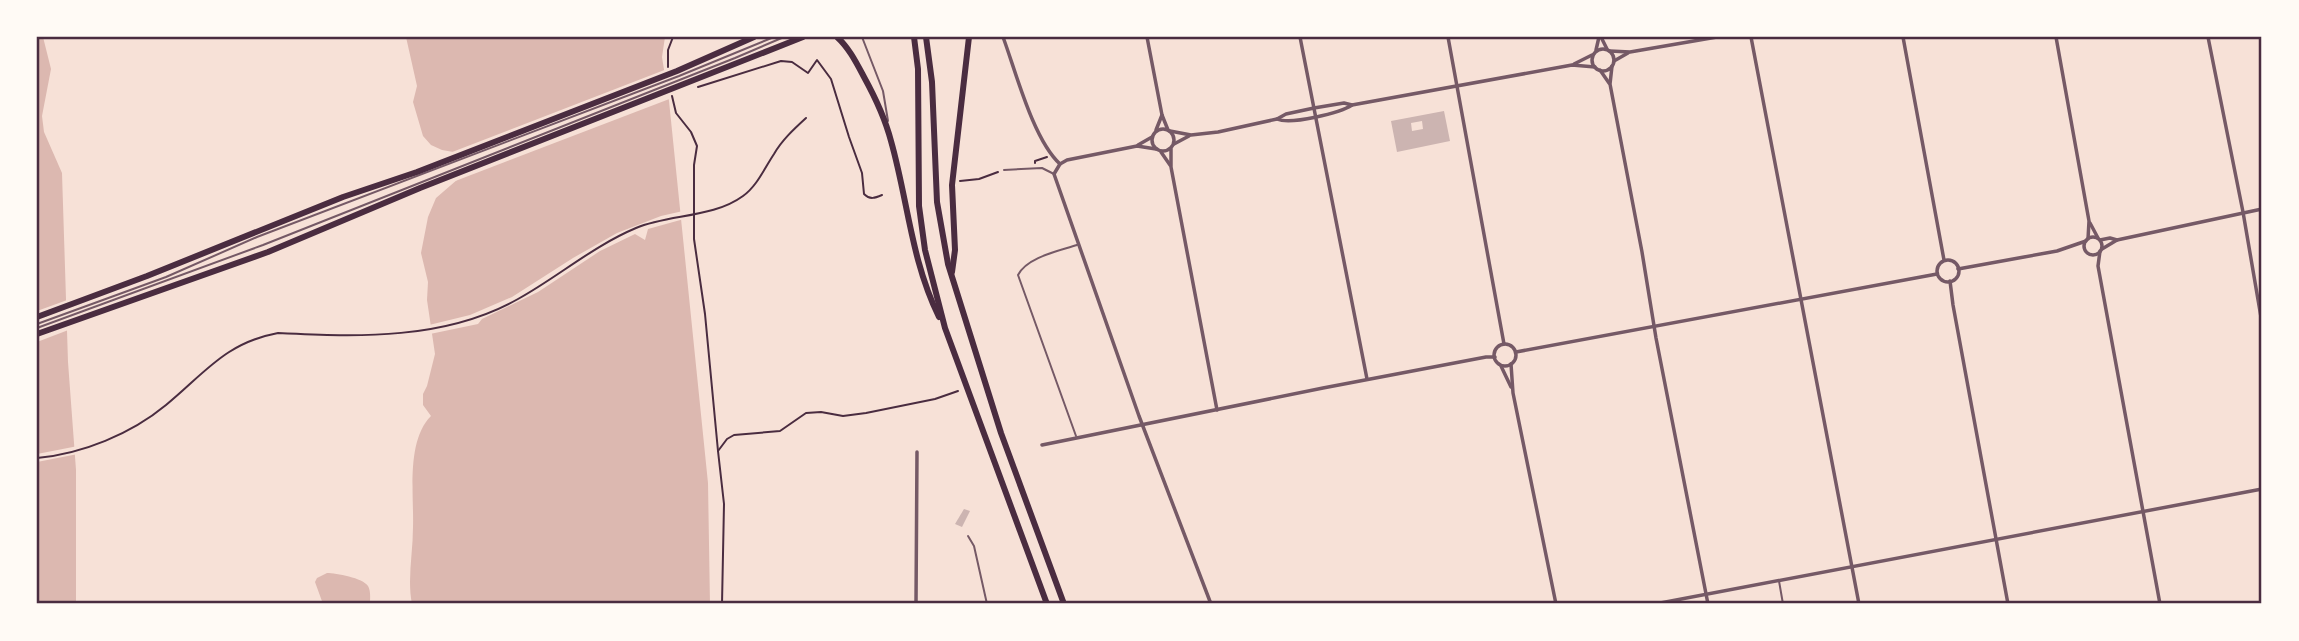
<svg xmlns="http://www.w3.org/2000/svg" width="2299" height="641" viewBox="0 0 2299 641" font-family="'Noto Sans',sans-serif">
<rect width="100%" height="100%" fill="#f7e1d7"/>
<g fill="#dcb8b0">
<polygon points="37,37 43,37 51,69 42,116 44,132 62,173 68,362 76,470 76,604 37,604"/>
<path d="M 406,37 L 665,37 L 662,57 L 669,101 L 708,483 L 710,604 L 412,604 C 407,579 413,553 413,527 C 414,495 406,441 431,416 L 423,405 L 423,394 L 427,386 L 435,354 L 427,300 L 428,282 L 421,253 L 428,217 L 436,198 L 458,179 L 459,153 L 442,150 L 431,145 L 423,136 L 413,102 L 417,86 Z"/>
<path d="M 327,573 C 336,573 363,578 368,586 C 371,591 370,599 370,604 L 323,604 L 315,582 L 317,578 Z"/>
</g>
<g fill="#f7e1d7">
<polygon points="667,69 672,98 445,185 455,178 458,164 456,156 447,154"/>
<polygon points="683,211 684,219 648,229 645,240 635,234 600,251 538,292 482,319 478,324 430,334 429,325 470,315 512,297 573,258 617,233 661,216"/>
<polygon points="70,299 71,329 37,342 37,311"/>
<polygon points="78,446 78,454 37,462 37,454"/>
</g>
<g fill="#ccb4b1" fill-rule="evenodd">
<path d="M 1444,111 L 1450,141 L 1397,152 L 1391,121 ZM 1422,121 L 1423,129 L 1412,131 L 1411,123 Z"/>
<polygon points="964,509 970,511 962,527 955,524"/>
</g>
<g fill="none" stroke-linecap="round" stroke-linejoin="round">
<g stroke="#4a2c40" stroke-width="2">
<polyline points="668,67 668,50 673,37"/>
<path d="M 698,87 L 781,61 L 792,62 L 808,73 L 817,60 L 831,79 L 849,137 L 862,173 L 864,194 C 870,200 875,198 882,195"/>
<polyline points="672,96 676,113 691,132 697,146 694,165 694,239 705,314 718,451"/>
<polyline points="1035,163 1035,161 1047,157"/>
<polyline points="960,181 979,179 998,172"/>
<path d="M 37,458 C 82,454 131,434 166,405 C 205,373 225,343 278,333 C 359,337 445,340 518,299 C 558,277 593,246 636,228 C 670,214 713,218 743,196 C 757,186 764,169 774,154 C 782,140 794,129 806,118"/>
<polyline points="722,604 724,504 718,451 727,439 734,435 780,431 806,413 821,412 843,416 866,413 935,399 958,391"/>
</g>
<g stroke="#755966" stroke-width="2">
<polyline points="862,37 883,91 888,121"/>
<polyline points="1004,170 1042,168 1054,174"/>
<polyline points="37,324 166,277 257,237 679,76 774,37"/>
<polyline points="37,328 263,245 735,58 784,37"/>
<path d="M 1076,436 L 1018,275 C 1027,257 1059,251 1077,245"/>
<polyline points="968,536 974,546 987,604"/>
<polyline points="1779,581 1783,604"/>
</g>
<g stroke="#755966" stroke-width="3.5">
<path d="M 1003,37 C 1016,72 1033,139 1060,164"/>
<polyline points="1147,37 1162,115 1168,130"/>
<polyline points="1300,37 1367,379"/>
<polyline points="1448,37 1504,344"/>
<polyline points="1601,37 1607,49"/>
<polyline points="1751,37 1859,604"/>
<polyline points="1903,37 1944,260"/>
<polyline points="2056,37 2089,221 2088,239"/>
<polyline points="2208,37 2243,212 2262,323"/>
<circle cx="1603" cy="60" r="11"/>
<polyline points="1596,50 1599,37"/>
<polyline points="1610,51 1630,52 1717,37"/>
<polyline points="1614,61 1628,53"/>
<polyline points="1574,64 1592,55"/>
<polyline points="1612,66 1610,84 1642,252 1656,338 1708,604"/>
<polyline points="1600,70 1609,83"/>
<path d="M 1277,119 C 1291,125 1340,113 1352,105"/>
<circle cx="1163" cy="140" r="11"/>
<polyline points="1156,130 1162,115"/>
<polyline points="1170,131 1191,135 1218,132 1277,119 1286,114 1314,108 1344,103 1352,105 1572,65 1595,67"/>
<polyline points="1174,144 1189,136"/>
<polyline points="1138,145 1152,137"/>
<polyline points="1156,149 1137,146 1067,160 1060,164 1054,174 1139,416 1211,604"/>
<polyline points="1171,149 1171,167 1217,410"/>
<polyline points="1161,152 1170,165"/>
<polyline points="2090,223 2098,238"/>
<circle cx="2093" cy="246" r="9"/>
<polyline points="2100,240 2110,238 2117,240"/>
<polyline points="2102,249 2117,240 2262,209"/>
<polyline points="2100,251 2098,266 2160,604"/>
<circle cx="1948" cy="271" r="11"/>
<polyline points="1958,269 2057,251 2086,241"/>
<polyline points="1950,281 1953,305 2008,604"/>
<circle cx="1505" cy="355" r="11"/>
<polyline points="1516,352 1937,274"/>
<polyline points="1511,364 1513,393 1556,604"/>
<polyline points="1501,366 1511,387"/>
<polyline points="1042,445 1323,388 1486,357 1495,357"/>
<polyline points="916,604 917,452"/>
<polyline points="1655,604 2262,489"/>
</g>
<g stroke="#4a2c40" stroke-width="6">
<path d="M 837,37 C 849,48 856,62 864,77 C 875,97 885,118 891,141 C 908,201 911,260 939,317"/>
<polyline points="914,37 918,69 919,206 925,250 945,328 1047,604"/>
<polyline points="926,37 932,82 937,202 948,264 1001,433 1064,604"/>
<polyline points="952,272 955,250 952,185 969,37"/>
<polyline points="37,317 147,276 343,197 417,172 677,71 754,37"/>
<polyline points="37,334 268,252 420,188 803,37"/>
</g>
</g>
<rect width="2299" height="641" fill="none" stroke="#fffaf5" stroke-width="77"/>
<rect x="38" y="38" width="2222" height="564" fill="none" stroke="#4a2c40" stroke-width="2.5"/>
</svg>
